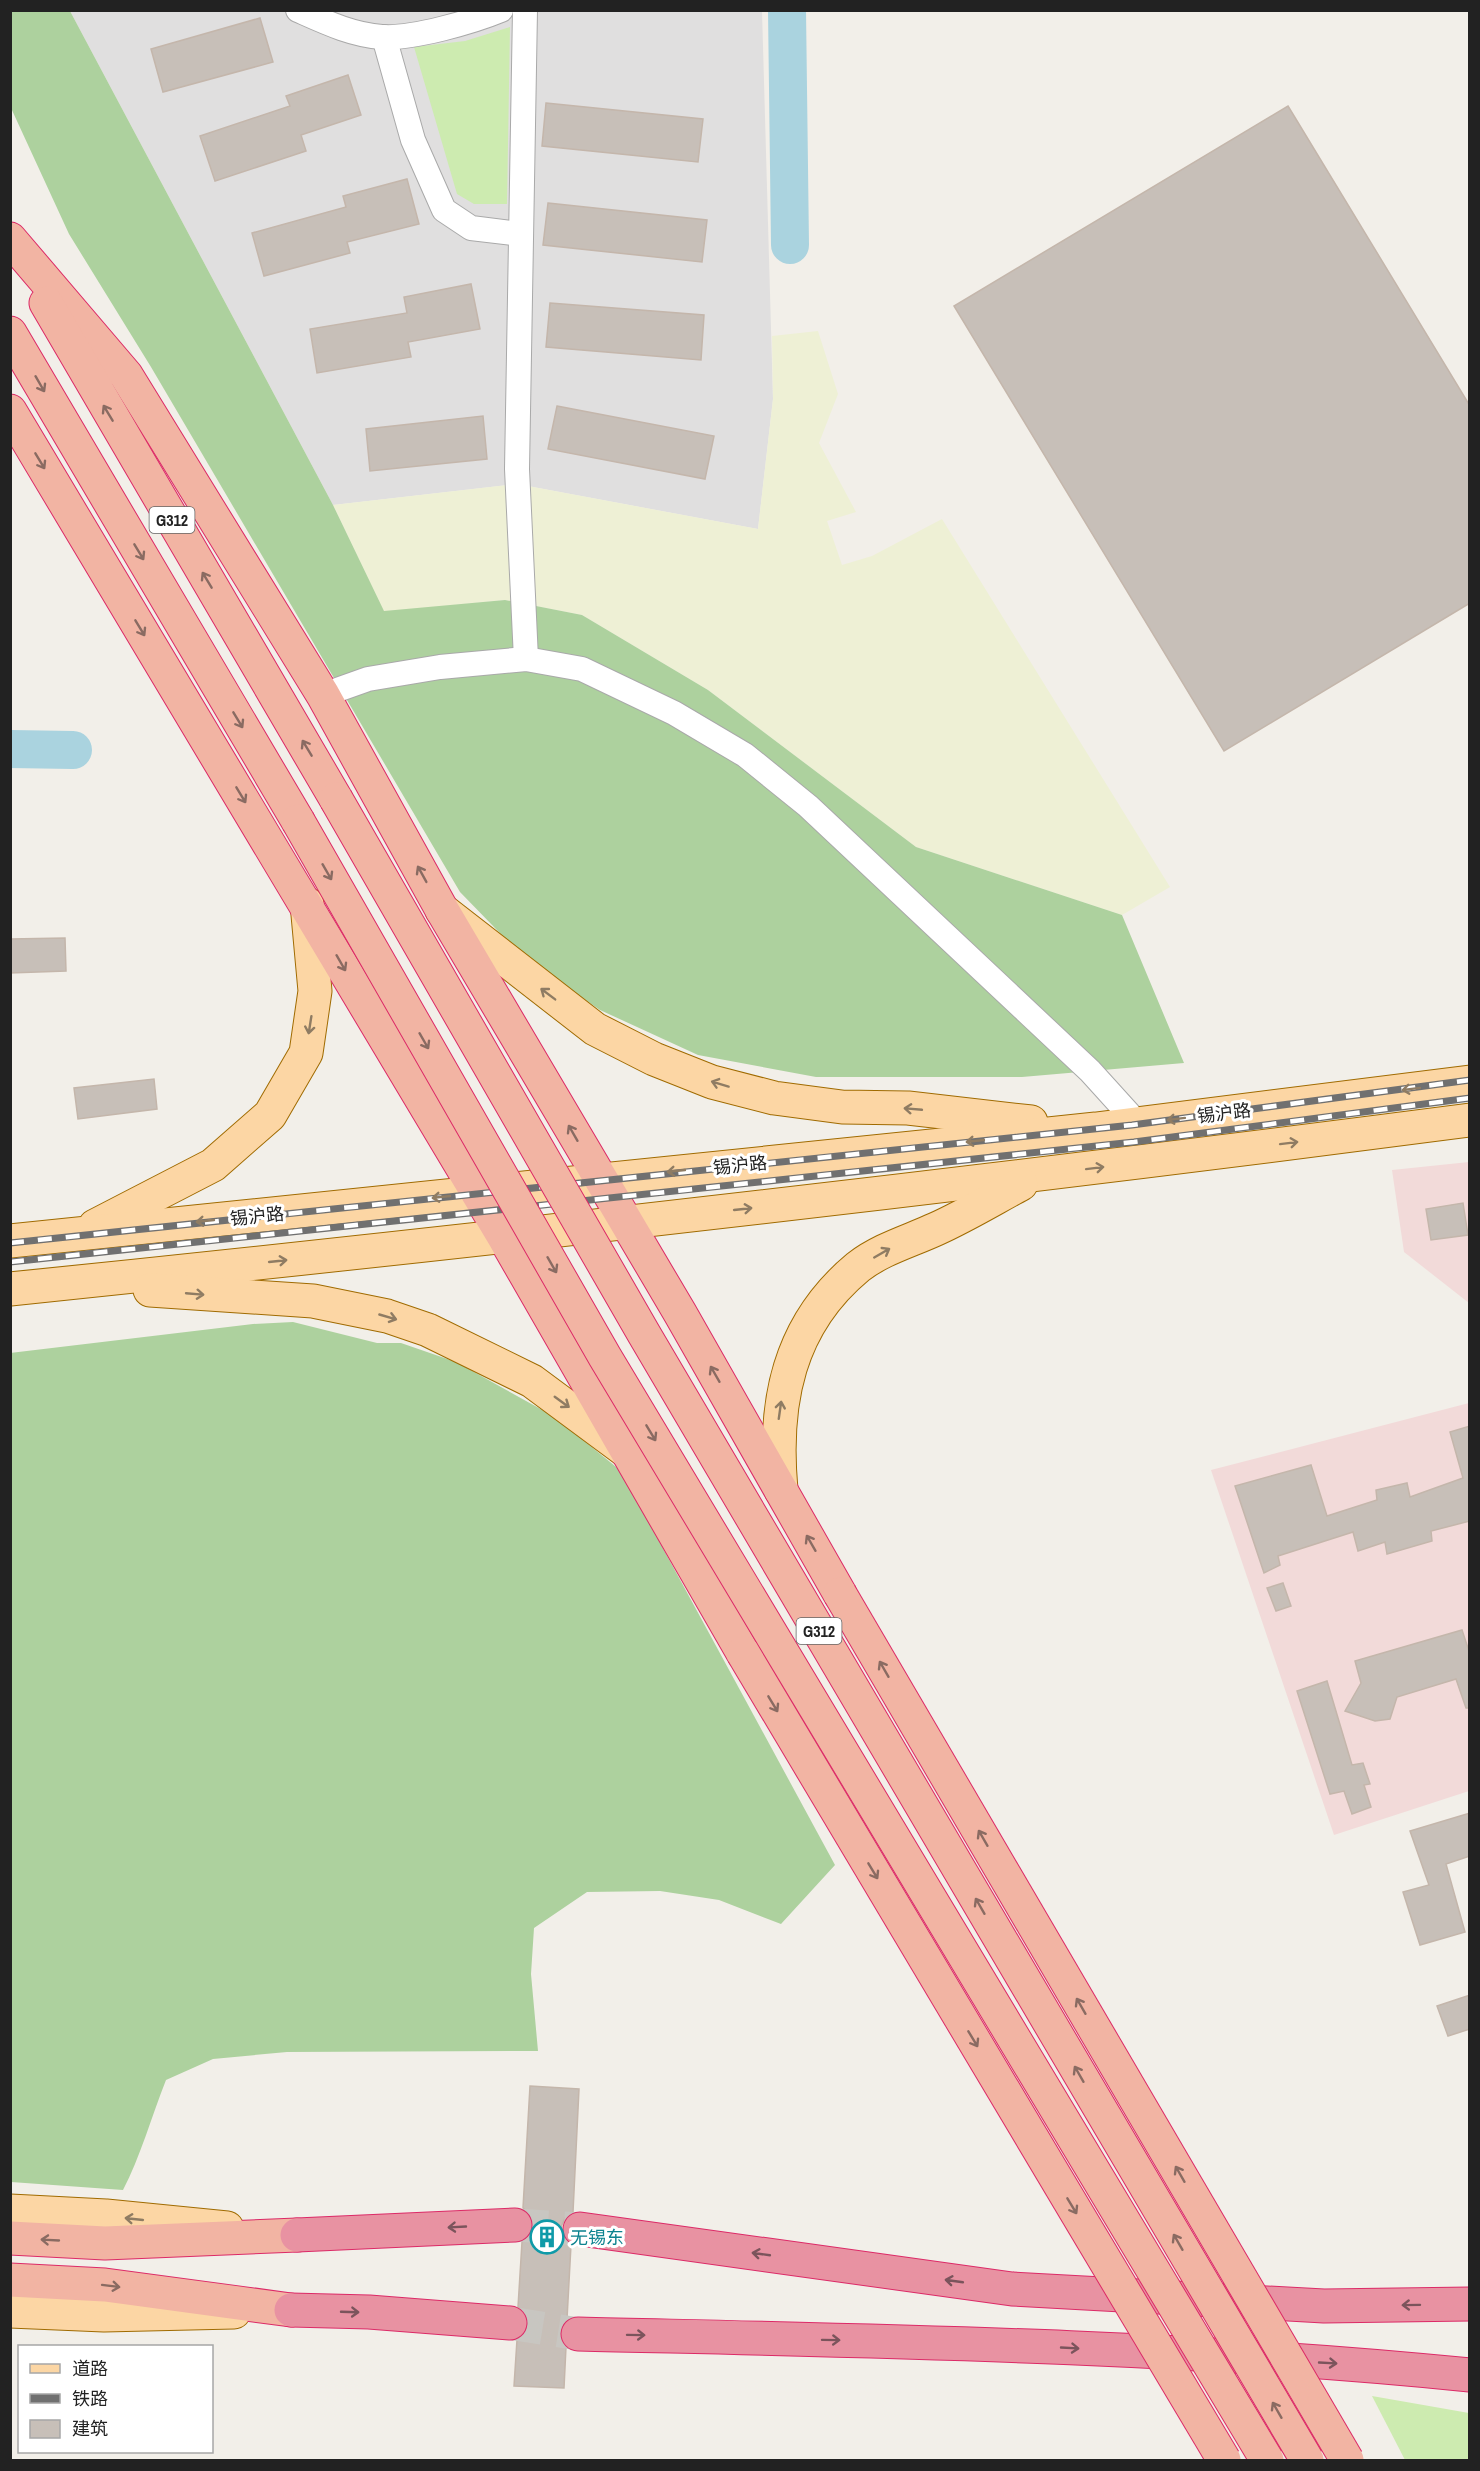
<svg xmlns="http://www.w3.org/2000/svg" width="1480" height="2471" viewBox="0 0 1480 2471" font-family="'Archivo Narrow','Noto Sans SC',sans-serif">
<rect width="100%" height="100%" fill="#f2efe9"/>
<polygon fill="#e0dfdf" points="70,11 762,11 773,399 758,529 517,484 333,505"/>
<g fill="#f2dad9">
<polygon points="1469,1162 1469,1303 1404,1252 1392,1170"/>
<polygon points="1469,1403 1469,1791 1334,1835 1211,1470"/>
</g>
<polygon fill="#eef0d5" points="818,331 838,394 819,443 856,512 827,521 842,565 872,556 942,519 1170,887 1122,915 916,847 708,690 582,615 505,600 384,612 333,505 517,484 758,529 773,399 772,336"/>
<g fill="#cdebb0">
<polygon points="510,27 507,204 474,204 457,194 414,47 465,41"/>
<polygon points="1372,2396 1469,2413 1469,2460 1405,2460"/>
</g>
<g fill="#add19e">
<polygon points="10,11 70,11 333,505 384,611 505,600 582,615 708,690 916,847 1122,915 1184,1063 1022,1077 816,1077 698,1055 600,1010 523,957 460,892 151,367 69,234 11,108"/>
<path d="M 293,1322 L 377,1343 L 401,1343 L 456,1362 L 555,1417 L 621,1471 L 835,1865 L 781,1924 L 719,1900 L 660,1891 L 587,1892 L 534,1928 L 531,1974 L 538,2051 L 287,2052 L 213,2059 L 166,2080 C 152,2115 140,2158 123,2190 L 11,2182 L 10,1353 L 253,1324 Z"/>
</g>
<g fill="none" stroke-linecap="round" stroke-linejoin="round">
<g stroke="#aad3df" stroke-width="38">
<polyline points="787,10 790,245"/>
<polyline points="10,749 73,750"/>
</g>
</g>
<g fill="#c7bfb8" stroke="#c4b6ab" stroke-width="1.5">
<polygon points="260,18 273,62 163,92 151,49"/>
<polygon points="348,75 361,115 301,135 306,151 215,181 200,136 290,106 286,96"/>
<polygon points="546,103 703,119 698,162 542,146"/>
<polygon points="1288,106 1470,406 1470,603 1224,751 954,306"/>
<polygon points="407,179 419,224 347,242 350,253 264,276 252,233 346,207 343,196"/>
<polygon points="548,203 707,220 702,262 543,245"/>
<polygon points="471,284 480,329 408,342 411,357 317,373 310,329 407,313 404,297"/>
<polygon points="550,303 704,315 701,360 546,347"/>
<polygon points="557,406 714,436 705,479 548,449"/>
<polygon points="483,416 487,459 370,471 366,429"/>
<polygon points="65,938 66,971 10,973 10,939"/>
<polygon points="154,1079 157,1109 78,1119 74,1088"/>
<polygon points="1463,1203 1468,1235 1431,1240 1426,1209"/>
<polygon points="1470,1426 1470,1521 1431,1531 1432,1541 1387,1554 1385,1542 1358,1551 1353,1532 1278,1556 1280,1565 1264,1573 1235,1486 1311,1465 1327,1516 1377,1500 1376,1490 1407,1483 1410,1497 1463,1478 1450,1432"/>
<polygon points="1283,1583 1291,1606 1276,1611 1267,1588"/>
<polygon points="1462,1630 1470,1654 1470,1708 1466,1708 1456,1679 1397,1697 1390,1719 1375,1721 1345,1711 1361,1683 1355,1661"/>
<polygon points="1327,1681 1352,1765 1363,1763 1370,1784 1364,1785 1371,1807 1352,1814 1344,1791 1330,1794 1297,1691"/>
<polygon points="1470,1813 1470,1856 1446,1864 1465,1932 1420,1945 1403,1892 1429,1885 1410,1831"/>
<polygon points="1470,1995 1470,2029 1448,2036 1437,2006"/>
<polygon points="530,2086 579,2089 573,2212 565,2218 561,2227 563,2237 571,2245 567,2319 559,2333 566,2347 564,2388 514,2386 517,2340 525,2334 529,2324 527,2314 518,2307 522,2242 531,2234 534,2225 531,2215 523,2208"/>
</g>
<g fill="none" stroke-linecap="round" stroke-linejoin="round">
<g stroke="#c8c6c1" stroke-width="33" stroke-dasharray="33 16" stroke-linecap="butt">
<polyline points="515,2225 580,2229"/>
<polyline points="510,2323 578,2334"/>
</g>
<g stroke="#a9a9a9" stroke-width="26">
<g id="minor">
<path d="M 298,10 C 325,22 352,35 382,37 C 412,39 472,22 501,10"/>
<polyline points="525,10 517,469 526,659"/>
<polyline points="384,37 413,140 444,210 471,228 520,234"/>
<polyline points="323,695 368,679 440,667 526,659 582,669 674,713 745,755 808,806 1090,1071 1138,1124"/>
</g>
</g>
<g stroke="#a06b00" stroke-width="35">
<g id="primary">
<polyline points="442,910 595,1029 654,1059 712,1082 774,1098 842,1107 908,1108 1031,1122"/>
<polyline points="95,1226 213,1165 270,1115 306,1053 315,991 307,904"/>
<polyline points="10,1241 1096,1129 1470,1082"/>
<path d="M 10,1289 C 498,1239 984,1183 1470,1120"/>
<polyline points="150,1290 313,1301 387,1316 428,1330 532,1381 629,1453"/>
<path d="M 781,1490 C 773,1403 788,1325 858,1267 C 881,1249 910,1241 936,1229 C 965,1216 993,1199 1021,1184"/>
<polyline points="10,2211 106,2216 227,2228"/>
<polyline points="10,2311 104,2315 234,2312"/>
</g>
</g>
<g stroke="#dc2a67" stroke-width="35">
<g id="trunk">
<polyline points="10,239 126,375 323,695 442,910 680,1313 840,1594"/>
<polyline points="46,303 336,799"/>
<polyline points="10,333 298,821"/>
<polyline points="10,411 504,1237 743,1653"/>
<polyline points="10,2238 105,2243 297,2235"/>
<polyline points="10,2280 105,2285 291,2310"/>
</g>
</g>
<g stroke="#dc2a67" stroke-width="35">
<g id="motorway">
<polyline points="580,2229 1012,2289 1324,2306 1470,2304"/>
<polyline points="297,2235 515,2225"/>
<polyline points="291,2310 369,2312 510,2323"/>
<path d="M 578,2334 C 875,2341 1173,2345 1470,2375"/>
</g>
</g>
<use href="#minor" stroke="#fff" stroke-width="24"/>
<use href="#primary" stroke="#fcd6a4" stroke-width="33"/>
<use href="#trunk" stroke="#f2b4a3" stroke-width="33"/>
<use href="#motorway" stroke="#e892a2" stroke-width="33"/>
<g stroke="#707070" stroke-width="7">
<g id="rail">
<polyline points="10,1243 1132,1125 1470,1080"/>
<polyline points="10,1262 1134,1142 1470,1098"/>
</g>
</g>
<use href="#rail" stroke="#fff" stroke-width="4.5" stroke-dasharray="14" stroke-linecap="butt"/>
<g stroke="#dc2a67" stroke-width="35" stroke-linecap="butt">
<g id="trunk-bridge">
<polyline points="336,799 644,1334 1307,2460"/>
<polyline points="298,821 605,1357 1267,2460"/>
<polyline points="840,1594 1347,2460"/>
<polyline points="743,1653 1224,2460"/>
</g>
</g>
<use href="#trunk-bridge" stroke="#f2b4a3" stroke-width="33"/>
</g>
<defs><path id="oneway-shaft" d="M-6 0H5M1.5-3L5.5 0L1.5 3" fill="none" stroke-width="1.6" stroke-linecap="round" stroke-linejoin="round" transform="scale(1.5)"/></defs>
<g stroke="#8a6b62">
<use href="#oneway-shaft" transform="translate(40 384) rotate(60)"/>
<use href="#oneway-shaft" transform="translate(108 413) rotate(-121)"/>
<use href="#oneway-shaft" transform="translate(40 461) rotate(59)"/>
<use href="#oneway-shaft" transform="translate(139 552) rotate(59)"/>
<use href="#oneway-shaft" transform="translate(207 580) rotate(-121)"/>
<use href="#oneway-shaft" transform="translate(140 628) rotate(59)"/>
<use href="#oneway-shaft" transform="translate(238 720) rotate(59)"/>
<use href="#oneway-shaft" transform="translate(307 748) rotate(-121)"/>
<use href="#oneway-shaft" transform="translate(241 795) rotate(59)"/>
<use href="#oneway-shaft" transform="translate(327 872) rotate(60)"/>
<use href="#oneway-shaft" transform="translate(422 874) rotate(-119)"/>
<use href="#oneway-shaft" transform="translate(341 963) rotate(60)"/>
<use href="#oneway-shaft" transform="translate(424 1041) rotate(60)"/>
<use href="#oneway-shaft" transform="translate(573 1133) rotate(-120)"/>
<use href="#oneway-shaft" transform="translate(552 1265) rotate(60)"/>
<use href="#oneway-shaft" transform="translate(715 1374) rotate(-120)"/>
<use href="#oneway-shaft" transform="translate(651 1433) rotate(59)"/>
<use href="#oneway-shaft" transform="translate(811 1543) rotate(-120)"/>
<use href="#oneway-shaft" transform="translate(884 1669) rotate(-120)"/>
<use href="#oneway-shaft" transform="translate(773 1704) rotate(59)"/>
<use href="#oneway-shaft" transform="translate(983 1838) rotate(-120)"/>
<use href="#oneway-shaft" transform="translate(873 1871) rotate(59)"/>
<use href="#oneway-shaft" transform="translate(980 1906) rotate(-120)"/>
<use href="#oneway-shaft" transform="translate(1081 2006) rotate(-120)"/>
<use href="#oneway-shaft" transform="translate(973 2039) rotate(59)"/>
<use href="#oneway-shaft" transform="translate(1079 2074) rotate(-120)"/>
<use href="#oneway-shaft" transform="translate(1180 2174) rotate(-120)"/>
<use href="#oneway-shaft" transform="translate(1072 2206) rotate(59)"/>
<use href="#oneway-shaft" transform="translate(50 2240) rotate(-177)"/>
<use href="#oneway-shaft" transform="translate(1178 2242) rotate(-120)"/>
<use href="#oneway-shaft" transform="translate(111 2286) rotate(7)"/>
<use href="#oneway-shaft" transform="translate(1277 2410) rotate(-120)"/>
</g>
<g stroke="#8f7c63">
<use href="#oneway-shaft" transform="translate(548 994) rotate(-143)"/>
<use href="#oneway-shaft" transform="translate(310 1025) rotate(99)"/>
<use href="#oneway-shaft" transform="translate(720 1084) rotate(-163)"/>
<use href="#oneway-shaft" transform="translate(1411 1089) rotate(173)"/>
<use href="#oneway-shaft" transform="translate(913 1109) rotate(-175)"/>
<use href="#oneway-shaft" transform="translate(1176 1119) rotate(173)"/>
<use href="#oneway-shaft" transform="translate(975 1141) rotate(174)"/>
<use href="#oneway-shaft" transform="translate(1289 1143) rotate(-7)"/>
<use href="#oneway-shaft" transform="translate(1095 1168) rotate(-7)"/>
<use href="#oneway-shaft" transform="translate(676 1171) rotate(174)"/>
<use href="#oneway-shaft" transform="translate(441 1197) rotate(174)"/>
<use href="#oneway-shaft" transform="translate(743 1209) rotate(-6)"/>
<use href="#oneway-shaft" transform="translate(205 1221) rotate(174)"/>
<use href="#oneway-shaft" transform="translate(882 1253) rotate(-30)"/>
<use href="#oneway-shaft" transform="translate(278 1261) rotate(-6)"/>
<use href="#oneway-shaft" transform="translate(195 1294) rotate(5)"/>
<use href="#oneway-shaft" transform="translate(388 1317) rotate(16)"/>
<use href="#oneway-shaft" transform="translate(562 1402) rotate(36)"/>
<use href="#oneway-shaft" transform="translate(780 1410) rotate(-82)"/>
<use href="#oneway-shaft" transform="translate(134 2219) rotate(-174)"/>
</g>
<g stroke="#7b545c">
<use href="#oneway-shaft" transform="translate(457 2227) rotate(177)"/>
<use href="#oneway-shaft" transform="translate(761 2254) rotate(-172)"/>
<use href="#oneway-shaft" transform="translate(954 2281) rotate(-172)"/>
<use href="#oneway-shaft" transform="translate(1411 2305) rotate(179)"/>
<use href="#oneway-shaft" transform="translate(350 2312) rotate(2)"/>
<use href="#oneway-shaft" transform="translate(636 2335) rotate(1)"/>
<use href="#oneway-shaft" transform="translate(831 2340) rotate(1)"/>
<use href="#oneway-shaft" transform="translate(1070 2348) rotate(3)"/>
<use href="#oneway-shaft" transform="translate(1328 2363) rotate(3)"/>
</g>
<defs>
<g id="building-ring" transform="scale(1.725)"><circle r="9.5" fill="#fff" stroke="#0f9aa8" stroke-width="1.5"/><path d="M-4-6H4V6H1V3H-1V6H-4ZM-2.5-4.3h1.7v1.8h-1.7ZM.8-4.3h1.7v1.8H.8ZM-2.5-1h1.7V.8h-1.7ZM.8-1h1.7V.8H.8Z" fill="#0f9aa8"/></g>
</defs>
<g fill-rule="evenodd">
<use href="#building-ring" x="547" y="2237"/>
</g>
<g text-anchor="middle" dominant-baseline="central" stroke-width="6" stroke-linejoin="round" paint-order="stroke">
<g fill="#fff" stroke="#646464" stroke-width="1.5">
<rect x="149.5" y="507" width="45" height="26" rx="4.5"/>
<rect x="796.5" y="1618" width="45" height="26" rx="4.5"/>
</g>
<g font-size="16" font-weight="bold" fill="#222">
<text x="172" y="520">G312</text>
<text x="819" y="1631">G312</text>
</g>
<g font-size="18" fill="#222" stroke="#fff">
<text transform="translate(1224 1113) rotate(-7)">锡沪路</text>
<text transform="translate(740 1165) rotate(-6)">锡沪路</text>
<text transform="translate(257 1216) rotate(-6)">锡沪路</text>
</g>
<g font-size="18" fill="#0d838f" stroke="#fff" text-anchor="start">
<text x="570" y="2237">无锡东</text>
</g>
</g>
<rect width="1480" height="2471" fill="none" stroke="#222222" stroke-width="24"/>
<rect x="18" y="2345" width="195" height="108" fill="#ffffff" stroke="#a7a7a7" stroke-width="1.5"/>
<rect x="30" y="2364" width="30" height="9" fill="#fcd6a4" stroke="#a7a7a7" stroke-width="1.5"/>
<text x="72" y="2375" font-size="18" fill="#222222">道路</text>
<rect x="30" y="2394" width="30" height="9" fill="#707070" stroke="#a7a7a7" stroke-width="1.5"/>
<text x="72" y="2405" font-size="18" fill="#222222">铁路</text>
<rect x="30" y="2420" width="30" height="18" fill="#c7bfb8" stroke="#a7a7a7" stroke-width="1.5"/>
<text x="72" y="2435" font-size="18" fill="#222222">建筑</text>
</svg>
